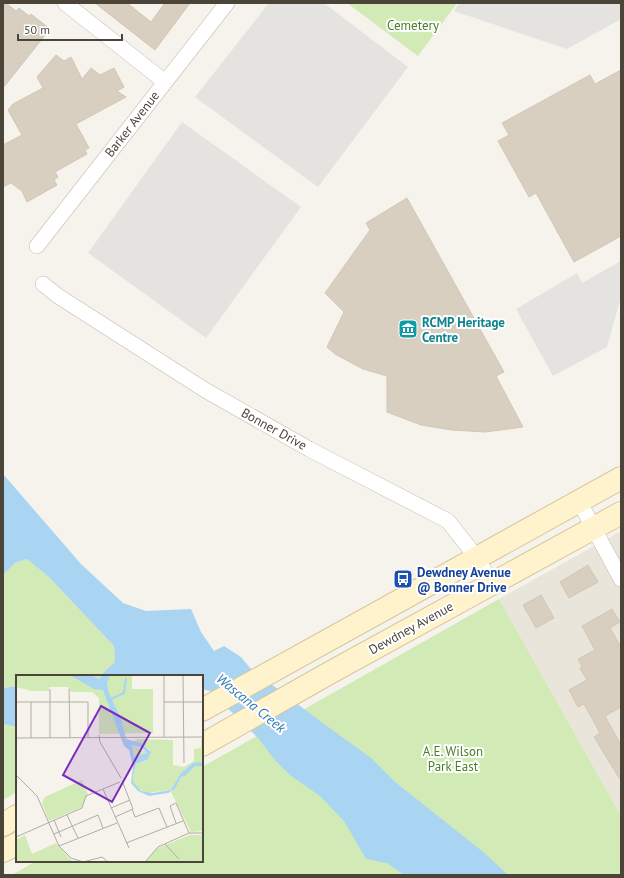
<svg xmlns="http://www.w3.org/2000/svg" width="624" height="878" viewBox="0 0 624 878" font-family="'PT Sans',sans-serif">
<rect width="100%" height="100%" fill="#f6f3ec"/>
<polygon fill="#eae5da" points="621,531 621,816 499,599"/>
<g fill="#d2eab5">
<polygon points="347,3 457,3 418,56"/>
<polygon points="27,559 49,577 114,646 115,662 102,674 92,676 17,676 17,686 3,688 3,575 15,563"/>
<polygon points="499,599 621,816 621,875 12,875 36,861 202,861 202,767"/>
<polygon points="3,724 17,727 17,792 3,800"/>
</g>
<g fill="#e5e3e0">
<polygon points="269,3 324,3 408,67 318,187 195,97"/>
<polygon points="459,3 621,3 621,19 567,49 454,11"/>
<polygon points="182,122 301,207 206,338 88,253"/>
<polygon points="621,261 621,297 607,347 553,376 516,309 577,273 582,283"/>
</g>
<g fill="#a9d4f2">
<polygon points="3,474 81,564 123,603 146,611 191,609 201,632 214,651 224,646 241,657 251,669 320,721 371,758 395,782 482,851 508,875 404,875 387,863 366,859 344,821 320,796 290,775 274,759 259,739 210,691 202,689 202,676 92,676 102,674 115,662 114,646 49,577 27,559 15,563 3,575"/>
<polygon points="17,686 17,727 3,724 3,688"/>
</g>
<g fill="#d8cfc1" stroke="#d3c7b4">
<polygon points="3,3 6,3 16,11 19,8 29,16 31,14 50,29 3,88"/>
<polygon points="95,3 127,3 151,22 165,3 190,3 155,50"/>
<polygon points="56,55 64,61 71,57 82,79 91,68 100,75 114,68 124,87 117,91 126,97 76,124 89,148 85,150 87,154 55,172 58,177 54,180 57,185 27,202 22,191 11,183 3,187 3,145 22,135 8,110 13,104 43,88 37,77"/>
<polygon points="621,70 621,236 574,262 536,193 529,197 498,141 509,135 502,123 590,75 595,84"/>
<polygon points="407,198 504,372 496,376 523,427 485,432 452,430 421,425 387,412 387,376 363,369 335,354 327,347 344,312 325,293 370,230 366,223"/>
<polygon points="588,565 598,582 569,598 560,582"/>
<polygon points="541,595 554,618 536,628 523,605"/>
<polygon points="612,609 620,622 610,628 621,647 621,707 605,716 621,745 621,781 594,737 600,733 584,704 578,707 569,690 587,680 580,668 582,667 578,659 595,650 582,626"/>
</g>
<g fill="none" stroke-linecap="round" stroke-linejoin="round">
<g stroke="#c2bbae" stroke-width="16">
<g id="street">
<polyline points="65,3 165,82"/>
<polyline points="37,246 227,3"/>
<polyline points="43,284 58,296 205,390 309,449 448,521 477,558 492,584"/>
<polyline points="579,501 621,579"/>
</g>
</g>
<g stroke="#d6c79b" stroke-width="24">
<g id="secondary">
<polyline points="202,710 621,478"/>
<polyline points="202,745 333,671 621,513"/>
<polyline points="3,825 17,816"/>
<polyline points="3,851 17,844"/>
</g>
</g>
<use href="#street" stroke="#fff" stroke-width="15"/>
<use href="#secondary" stroke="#fff3cd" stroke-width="22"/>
</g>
<defs>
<g id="museum-square" transform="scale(1)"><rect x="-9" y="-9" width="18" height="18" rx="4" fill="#0f9aa8" stroke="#fff"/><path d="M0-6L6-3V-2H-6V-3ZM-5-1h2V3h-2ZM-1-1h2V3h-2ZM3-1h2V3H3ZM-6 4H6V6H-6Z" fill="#fff"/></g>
<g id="bus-square" transform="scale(1)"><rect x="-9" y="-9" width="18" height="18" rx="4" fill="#1a4fb4" stroke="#fff"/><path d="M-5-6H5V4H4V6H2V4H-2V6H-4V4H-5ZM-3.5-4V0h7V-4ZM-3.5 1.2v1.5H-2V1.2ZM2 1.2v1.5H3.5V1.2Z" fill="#fff"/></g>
</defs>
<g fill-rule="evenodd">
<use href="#museum-square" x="408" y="329"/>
<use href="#bus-square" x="403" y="579"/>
</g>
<g text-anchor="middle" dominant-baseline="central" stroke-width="4" stroke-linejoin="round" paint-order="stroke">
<g font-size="13" fill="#4a7f2a" stroke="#fff">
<text x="413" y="25">Cemetery</text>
<text x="453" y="751">A.E. Wilson<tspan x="453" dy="15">Park East</tspan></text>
</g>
<g font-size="13" fill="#4b4439" stroke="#fff">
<text transform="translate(132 124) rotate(-52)">Barker Avenue</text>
<text transform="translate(274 429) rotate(29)">Bonner Drive</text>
<text transform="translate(411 628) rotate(-29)">Dewdney Avenue</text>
</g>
<g font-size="13" font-weight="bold" fill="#0d838f" stroke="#fff" text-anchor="start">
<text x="422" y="322">RCMP Heritage<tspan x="422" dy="15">Centre</tspan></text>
</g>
<g font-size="13" font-weight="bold" fill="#164399" stroke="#fff" text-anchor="start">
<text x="417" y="572">Dewdney Avenue<tspan x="417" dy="15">@ Bonner Drive</tspan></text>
</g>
<g font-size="14" font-style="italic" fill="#2e7ab2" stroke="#fff">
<text transform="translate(251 703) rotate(39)">Wascana Creek</text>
</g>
</g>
<g transform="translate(16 675)">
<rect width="187" height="187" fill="#f6f3ec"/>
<path d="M 0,0 L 116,0 L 116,14 L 137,14 L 137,58 L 83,59 L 83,23 L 76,17 L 55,17 L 52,12 L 33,12 L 33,16 L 16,16 L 0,12 ZM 122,64 L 157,65 L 157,90 L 168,92 L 178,86 L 178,74 L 185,73 L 185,64 L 187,64 L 187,88 L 177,88 L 165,98 L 155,115 L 130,118 L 122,113 L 116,106 L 120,89 L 130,86 L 134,75 L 118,66 ZM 116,70 L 131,77 L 131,80 L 118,82 ZM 179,91 L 187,91 L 187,156 L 175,157 L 155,117 L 159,114 L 165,102 L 169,101 ZM 66,105 L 72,119 L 66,132 L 33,146 L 26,128 L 29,122 ZM 9,160 L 16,179 L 40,168 L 57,187 L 0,187 L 0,165 ZM 174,160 L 187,160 L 187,187 L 129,187 L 140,174 Z" fill="#d2eab5"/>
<path d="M 54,0 L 76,1 L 83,4 L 87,0 L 94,0 L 91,8 L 92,16 L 105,44 L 110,64 L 125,68 L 135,77 L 131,85 L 120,89 L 117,101 L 117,107 L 125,116 L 137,118 L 155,115 L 165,98 L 177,88 L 185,87 L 187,91 L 179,91 L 169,101 L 165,102 L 159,114 L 152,118 L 133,121 L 122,116 L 115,108 L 117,92 L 113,75 L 108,71 L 87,15 L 78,14 ZM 116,70 L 126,73 L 131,78 L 118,82 Z" fill="#a9d4f2" fill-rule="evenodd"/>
<path fill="none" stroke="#a9d4f2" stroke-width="2" d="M 95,24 L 108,18 L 110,3"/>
<path fill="none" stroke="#b2ada4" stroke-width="1" d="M 148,0 L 148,62M 167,0 L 168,88M 53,14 L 54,62M 0,27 L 72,27 L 72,62M 15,27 L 15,63M 148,27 L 187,27M 83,60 L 84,67 L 105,103M 187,62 L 187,0M 0,63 L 187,62M 34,63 L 34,14M 0,100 L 21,121 L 43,171 L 55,183 L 67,187 L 86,182 L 92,187M 87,114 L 113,173M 95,133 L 114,125M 116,134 L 119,142 L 143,133 L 151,152M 51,140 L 62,163M 99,142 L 117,134 L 107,108M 38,145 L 45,162M 160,148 L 154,131 L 160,128 L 173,158M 38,159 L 82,140 L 87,153M 0,162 L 66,133 L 70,121 L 104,107M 110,168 L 167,146M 149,169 L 163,184M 43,171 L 101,148M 129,187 L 142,172 L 173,158 L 187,158"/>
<path fill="#7b2cbf" fill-opacity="0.15" stroke="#7b2cbf" stroke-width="2" d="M 85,31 L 134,58 L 96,127 L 47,100 Z"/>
<rect width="187" height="187" fill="none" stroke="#4b4439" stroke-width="2"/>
</g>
<rect width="624" height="878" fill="none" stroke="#4b4439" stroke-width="8"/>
<path d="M18 34v6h104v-6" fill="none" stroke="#4b4439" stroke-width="2"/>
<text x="24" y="34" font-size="12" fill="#4b4439" stroke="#ffffff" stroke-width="3" paint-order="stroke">50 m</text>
</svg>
